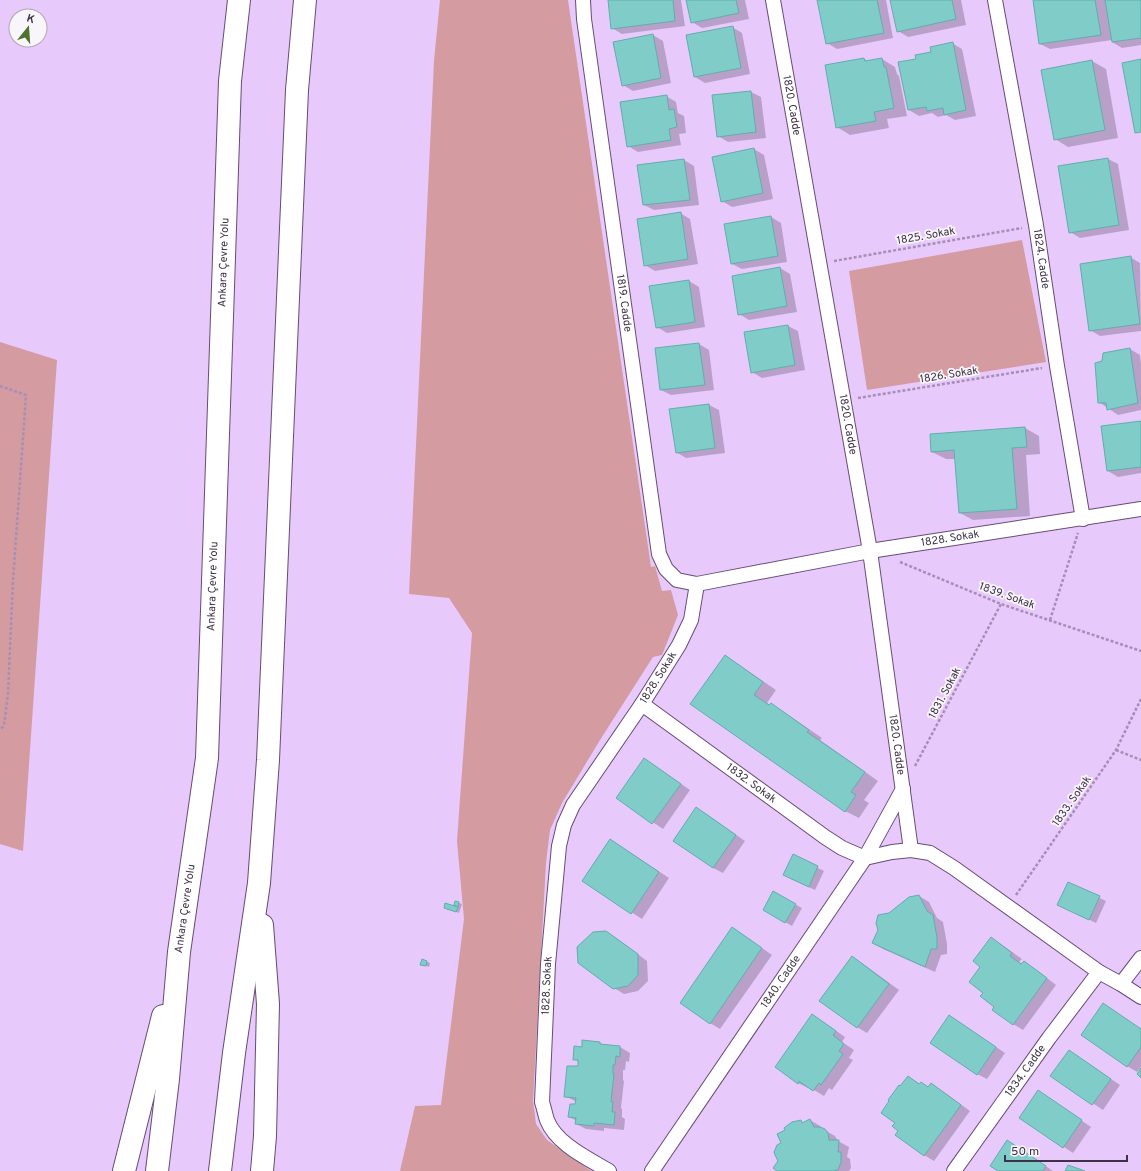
<svg xmlns="http://www.w3.org/2000/svg" width="1141" height="1171" viewBox="0 0 1141 1171" font-family="Overpass,sans-serif">
<rect width="100%" height="100%" fill="#e8c9fc"/>
<g fill="#d49ba1">
<polygon points="440,0 568,0 651,567 655,566 662,591 671,590 678,615 662,655 653,657 600,740 562,803 550,830 546,863 533,1101 536,1124 547,1140 591,1171 400,1171 415,1106 441,1105 464,919 457,841 472,633 449,598 409,594 434,61"/>
<polygon points="1022,240 1046,362 867,390 849,271"/>
<polygon points="0,342 57,360 23,851 0,844"/>
</g>
<g fill="#0003">
<polygon points="609,0 681,0 685,26 622,34 612,28"/>
<polygon points="687,0 745,0 749,19 702,28 692,22"/>
<polygon points="818,0 886,0 893,38 837,49 827,43"/>
<polygon points="892,0 961,0 966,25 908,37 898,31"/>
<polygon points="1034,0 1141,0 1141,45 1122,48 1112,42 1112,40 1050,49 1040,44"/>
<polygon points="732,27 742,33 750,74 705,83 695,77"/>
<polygon points="653,35 663,41 671,83 633,91 623,85"/>
<polygon points="952,43 962,49 976,116 955,120 946,115 938,117 932,113 919,116 909,110 917,59"/>
<polygon points="864,59 869,62 882,59 895,67 897,74 899,76 907,116 887,119 889,128 850,135 837,127"/>
<polygon points="1092,61 1106,69 1118,138 1068,147 1055,139 1042,71"/>
<polygon points="751,92 761,97 766,138 728,142 718,136"/>
<polygon points="666,96 676,102 678,113 684,116 686,133 679,134 681,145 638,152 628,146"/>
<polygon points="754,149 764,155 773,199 732,207 722,201"/>
<polygon points="1108,159 1118,164 1129,230 1080,238 1070,232"/>
<polygon points="684,160 694,166 699,205 654,210 644,205"/>
<polygon points="680,213 690,219 698,264 655,271 645,265"/>
<polygon points="771,217 781,223 787,262 742,269 732,264"/>
<polygon points="1130,257 1140,263 1141,331 1100,336 1090,330"/>
<polygon points="780,268 790,274 797,312 749,320 739,314"/>
<polygon points="689,281 699,287 705,327 667,333 657,327"/>
<polygon points="788,326 798,331 805,370 762,378 752,372"/>
<polygon points="699,344 709,350 714,390 671,395 661,390"/>
<polygon points="1130,349 1140,355 1141,364 1141,410 1118,415 1099,402"/>
<polygon points="709,405 719,410 725,453 686,458 676,452"/>
<polygon points="1141,422 1141,473 1118,477 1108,471"/>
<polygon points="1025,428 1039,436 1040,454 1026,455 1030,516 973,520 960,513 956,459 946,459 932,452 931,435"/>
<polygon points="725,657 738,664 776,690 767,703 770,705 771,704 784,712 822,738 820,740 878,781 864,800 869,803 859,818 845,811 692,704"/>
<polygon points="654,765 690,790 663,829 617,798"/>
<polygon points="706,814 745,841 723,873 713,868"/>
<polygon points="620,846 669,878 642,919 583,881"/>
<polygon points="794,856 824,871 815,890 791,879"/>
<polygon points="1068,883 1106,901 1096,923 1065,908"/>
<polygon points="774,893 802,908 792,926 764,910"/>
<polygon points="919,896 929,902 937,918 943,922 947,944 947,954 941,955 935,972 883,949 873,943 879,930 890,914"/>
<polygon points="456,902 462,904 459,913 448,909 454,907"/>
<polygon points="606,932 616,938 647,961 648,981 638,991 624,994 614,988"/>
<polygon points="742,934 772,955 720,1029 710,1023"/>
<polygon points="991,938 1001,944 1022,959 1019,962 1022,964 1024,962 1034,968 1056,985 1023,1030 1013,1024 996,1006 984,992"/>
<polygon points="422,960 430,963 429,967 421,964"/>
<polygon points="862,963 899,990 867,1033 857,1027"/>
<polygon points="1104,1004 1141,1029 1141,1067 1137,1072 1127,1066"/>
<polygon points="822,1021 845,1037 842,1042 854,1050 849,1058 853,1060 832,1090 829,1088 824,1096 809,1087 808,1088 798,1083"/>
<polygon points="959,1022 1005,1053 987,1079 977,1074"/>
<polygon points="600,1043 605,1046 620,1047 630,1053 629,1062 626,1061 625,1070 623,1070 623,1080 624,1081 621,1108 622,1109 622,1117 625,1119 624,1130 604,1128 604,1131 586,1129 576,1124 577,1121 569,1117 576,1105 577,1102 565,1096 579,1068 579,1062 574,1059 583,1048"/>
<polygon points="1069,1051 1120,1085 1103,1110 1052,1076"/>
<polygon points="908,1077 920,1084 921,1083 929,1087 941,1090 970,1111 934,1161 924,1155 900,1131 896,1122 901,1087"/>
<polygon points="1038,1091 1091,1127 1073,1153 1064,1147"/>
<polygon points="810,1120 820,1126 821,1128 835,1136 838,1141 849,1147 847,1157 850,1159 851,1168 849,1171 778,1171 782,1143 800,1122 803,1123"/>
<polygon points="1017,1147 1053,1171 1000,1171"/>
</g>
<g fill="#7fccc9" stroke="#61aeab">
<polygon points="608,0 673,0 675,21 611,29"/>
<polygon points="686,0 736,0 739,13 691,23"/>
<polygon points="817,0 877,0 884,33 826,44"/>
<polygon points="890,0 952,0 956,19 897,32"/>
<polygon points="1033,0 1095,0 1101,35 1039,44"/>
<polygon points="1105,0 1141,0 1141,38 1112,42"/>
<polygon points="733,26 741,68 694,77 686,35"/>
<polygon points="653,34 661,78 622,86 613,42"/>
<polygon points="953,42 966,110 944,115 943,108 927,111 926,107 908,110 898,62 916,59 915,55 931,52 930,47"/>
<polygon points="864,58 865,61 882,58 884,67 886,67 894,108 874,112 876,121 836,128 825,65"/>
<polygon points="1141,59 1141,132 1135,133 1122,63"/>
<polygon points="1092,60 1105,130 1054,140 1041,70"/>
<polygon points="751,91 756,132 717,137 712,95"/>
<polygon points="667,95 669,110 674,109 677,127 669,129 671,140 627,147 620,102"/>
<polygon points="754,148 763,193 721,202 712,157"/>
<polygon points="1108,158 1119,225 1069,233 1058,166"/>
<polygon points="684,159 690,200 643,205 637,165"/>
<polygon points="681,212 688,259 644,266 637,219"/>
<polygon points="771,216 778,256 731,264 724,224"/>
<polygon points="1131,256 1140,324 1089,331 1080,264"/>
<polygon points="780,267 787,306 738,315 732,276"/>
<polygon points="689,280 695,322 656,328 649,286"/>
<polygon points="788,325 795,365 751,373 744,332"/>
<polygon points="699,343 705,385 660,390 655,348"/>
<polygon points="1130,348 1138,403 1107,410 1106,403 1098,403 1095,363 1102,361 1103,353"/>
<polygon points="709,404 715,448 676,453 669,409"/>
<polygon points="1141,421 1141,467 1107,471 1101,426"/>
<polygon points="1025,427 1027,447 1012,448 1017,509 959,513 954,450 931,452 930,434"/>
<polygon points="725,655 763,682 754,695 769,705 771,703 809,730 807,732 865,772 851,792 856,795 845,812 690,704"/>
<polygon points="644,758 681,784 652,824 616,798"/>
<polygon points="696,807 736,835 713,868 673,841"/>
<polygon points="610,839 659,872 631,914 582,881"/>
<polygon points="793,854 818,866 809,887 783,875"/>
<polygon points="1068,882 1100,896 1089,920 1057,905"/>
<polygon points="773,891 796,904 785,923 763,910"/>
<polygon points="919,895 927,911 933,915 937,937 937,949 931,949 925,967 872,943 878,930 876,923 878,915 889,913 909,897"/>
<polygon points="455,901 459,902 458,907 454,905"/>
<polygon points="445,903 458,907 456,912 444,908"/>
<polygon points="732,927 762,948 710,1024 680,1003"/>
<polygon points="606,931 638,954 638,975 628,986 613,989 578,963 577,947 593,932"/>
<polygon points="991,937 1012,953 1010,956 1021,964 1024,961 1047,978 1013,1025 992,1010 994,1007 980,996 983,993 969,982 980,967 973,961"/>
<polygon points="852,956 889,984 857,1028 819,1001"/>
<polygon points="422,959 427,961 426,966 420,965"/>
<polygon points="1103,1003 1141,1029 1141,1047 1127,1067 1081,1035"/>
<polygon points="812,1014 836,1031 833,1035 844,1044 839,1051 843,1054 821,1085 819,1083 813,1091 799,1081 798,1084 775,1067"/>
<polygon points="949,1015 996,1047 977,1075 930,1043"/>
<polygon points="582,1040 600,1042 600,1044 620,1046 620,1057 616,1056 615,1065 613,1065 613,1074 614,1074 611,1102 613,1102 612,1112 615,1112 614,1125 594,1123 594,1126 575,1124 576,1118 568,1117 570,1104 575,1104 576,1098 564,1097 567,1066 578,1066 578,1060 573,1060 574,1046 582,1047"/>
<polygon points="1069,1050 1111,1079 1092,1105 1050,1076"/>
<polygon points="1141,1068 1141,1078 1137,1074"/>
<polygon points="908,1076 919,1084 921,1082 928,1087 931,1083 961,1105 924,1156 895,1135 898,1131 892,1126 895,1123 881,1113 889,1101 888,1100 899,1085 900,1086"/>
<polygon points="1038,1090 1082,1120 1063,1148 1019,1118"/>
<polygon points="810,1119 814,1127 820,1127 825,1129 828,1133 829,1140 839,1140 838,1152 841,1152 841,1162 838,1170 835,1170 835,1171 777,1171 773,1168 778,1161 775,1155 774,1152 777,1145 781,1143 777,1134 785,1130 784,1128 792,1122 801,1120 802,1123"/>
<polygon points="1007,1140 1046,1166 1043,1171 998,1171 990,1166"/>
<polygon points="1068,1165 1085,1171 1065,1171"/>
</g>
<g fill="none" stroke-linecap="round" stroke-linejoin="round">
<g stroke="#664b77" stroke-width="16">
<g id="street">
<path id="s1" d="M 583,0 L 584,19 L 659,554 L 666,569 L 677,580 L 697,584 L 870,551 L 1141,509"/>
<path id="s2" d="M 773,0 L 870,551 L 911,850"/>
<path id="s3" d="M 995,0 L 1036,225 L 1057,366 L 1083,519"/>
<path id="s4" d="M 642,704 L 825,837 L 842,848 L 865,858 L 892,852 L 911,850 L 930,853 L 954,868 L 1099,972 L 1121,984 L 1141,997"/>
<polyline points="1121,984 1141,958"/>
<path id="s5" d="M 609,1171 C 589,1159 556,1144 547,1120 C 545,1114 544,1108 542,1102 L 548,964 L 559,846 L 564,825 L 573,805 L 642,704 L 679,645 L 691,620 L 697,584"/>
<path id="s6" d="M 652,1171 L 865,858 L 903,789"/>
<path id="s7" d="M 954,1171 L 1049,1038 L 1099,972"/>
</g>
</g>
<g stroke="#664b77" stroke-width="24">
<g id="highway">
<polyline points="262,925 268,1004 265,1136 262,1171"/>
<polyline points="124,1171 163,1016"/>
<path id="s8" d="M 157,1171 L 168,1079 L 179,952 L 207,758 L 230,81 L 239,0"/>
<polyline points="220,1171 234,1053 259,883 268,760 297,90 305,0"/>
</g>
</g>
<g stroke="#a68eb5" stroke-width="2.5" stroke-dasharray="3 2" stroke-linecap="butt">
<polyline points="834,261 1022,228"/>
<polyline points="0,386 26,395 13,581 8,693 4,726 0,729"/>
<polyline points="858,398 1042,368"/>
<polyline points="900,562 1001,604 1141,651"/>
<polyline points="1050,620 1078,533"/>
<polyline points="1116,750 1141,760"/>
<polyline points="915,766 1001,604"/>
<polyline points="1016,895 1116,750 1141,699"/>
</g>
<use href="#street" stroke="#fff" stroke-width="14"/>
<use href="#highway" stroke="#fff" stroke-width="22"/>
</g>
<g text-anchor="middle" dominant-baseline="central" stroke-width="3.5" stroke-linejoin="round" paint-order="stroke">
<g font-size="11" fill="#3e3246" stroke="#f9f6fb">
<text stroke="none"><textPath href="#s2" startOffset="107">1820. Cadde</textPath></text>
<text transform="translate(926 236) rotate(-10)">1825. Sokak</text>
<text stroke="none"><textPath href="#s3" startOffset="263">1824. Cadde</textPath></text>
<text stroke="none"><textPath href="#s8" startOffset="912">Ankara Çevre Yolu</textPath></text>
<text stroke="none"><textPath href="#s1" startOffset="306">1819. Cadde</textPath></text>
<text transform="translate(949 375) rotate(-9)">1826. Sokak</text>
<text stroke="none"><textPath href="#s2" startOffset="431">1820. Cadde</textPath></text>
<text stroke="none"><textPath href="#s1" startOffset="869">1828. Sokak</textPath></text>
<text stroke="none"><textPath href="#s8" startOffset="588">Ankara Çevre Yolu</textPath></text>
<text transform="translate(1007 596) rotate(20)">1839. Sokak</text>
<text stroke="none"><textPath href="#s5" startOffset="554">1828. Sokak</textPath></text>
<text transform="translate(945 693) rotate(-62)">1831. Sokak</text>
<text stroke="none"><textPath href="#s2" startOffset="755">1820. Cadde</textPath></text>
<text stroke="none"><textPath href="#s4" startOffset="135">1832. Sokak</textPath></text>
<text transform="translate(1072 801) rotate(-55)">1833. Sokak</text>
<text stroke="none"><textPath href="#s8" startOffset="264">Ankara Çevre Yolu</textPath></text>
<text stroke="none"><textPath href="#s6" startOffset="229">1840. Cadde</textPath></text>
<text stroke="none"><textPath href="#s5" startOffset="217">1828. Sokak</textPath></text>
<text stroke="none"><textPath href="#s7" startOffset="123">1834. Cadde</textPath></text>
</g>
</g>
<g transform="translate(28 28) rotate(17)"><circle r="19" fill="#f9f6fb" stroke="#aea8b3"/>
<path d="M0-3L7 15L0 10L-7 15Z" fill="#4f732d"/>
<text y="-6" font-size="11" font-weight="bold" text-anchor="middle" fill="#3e3246">K</text>
</g>
<path d="M1005 1155v6h122v-6" fill="none" stroke="#3e3246" stroke-width="2"/>
<text x="1011" y="1155" font-size="12" fill="#3e3246" stroke="#f9f6fb" stroke-width="3" paint-order="stroke">50 m</text>
</svg>
